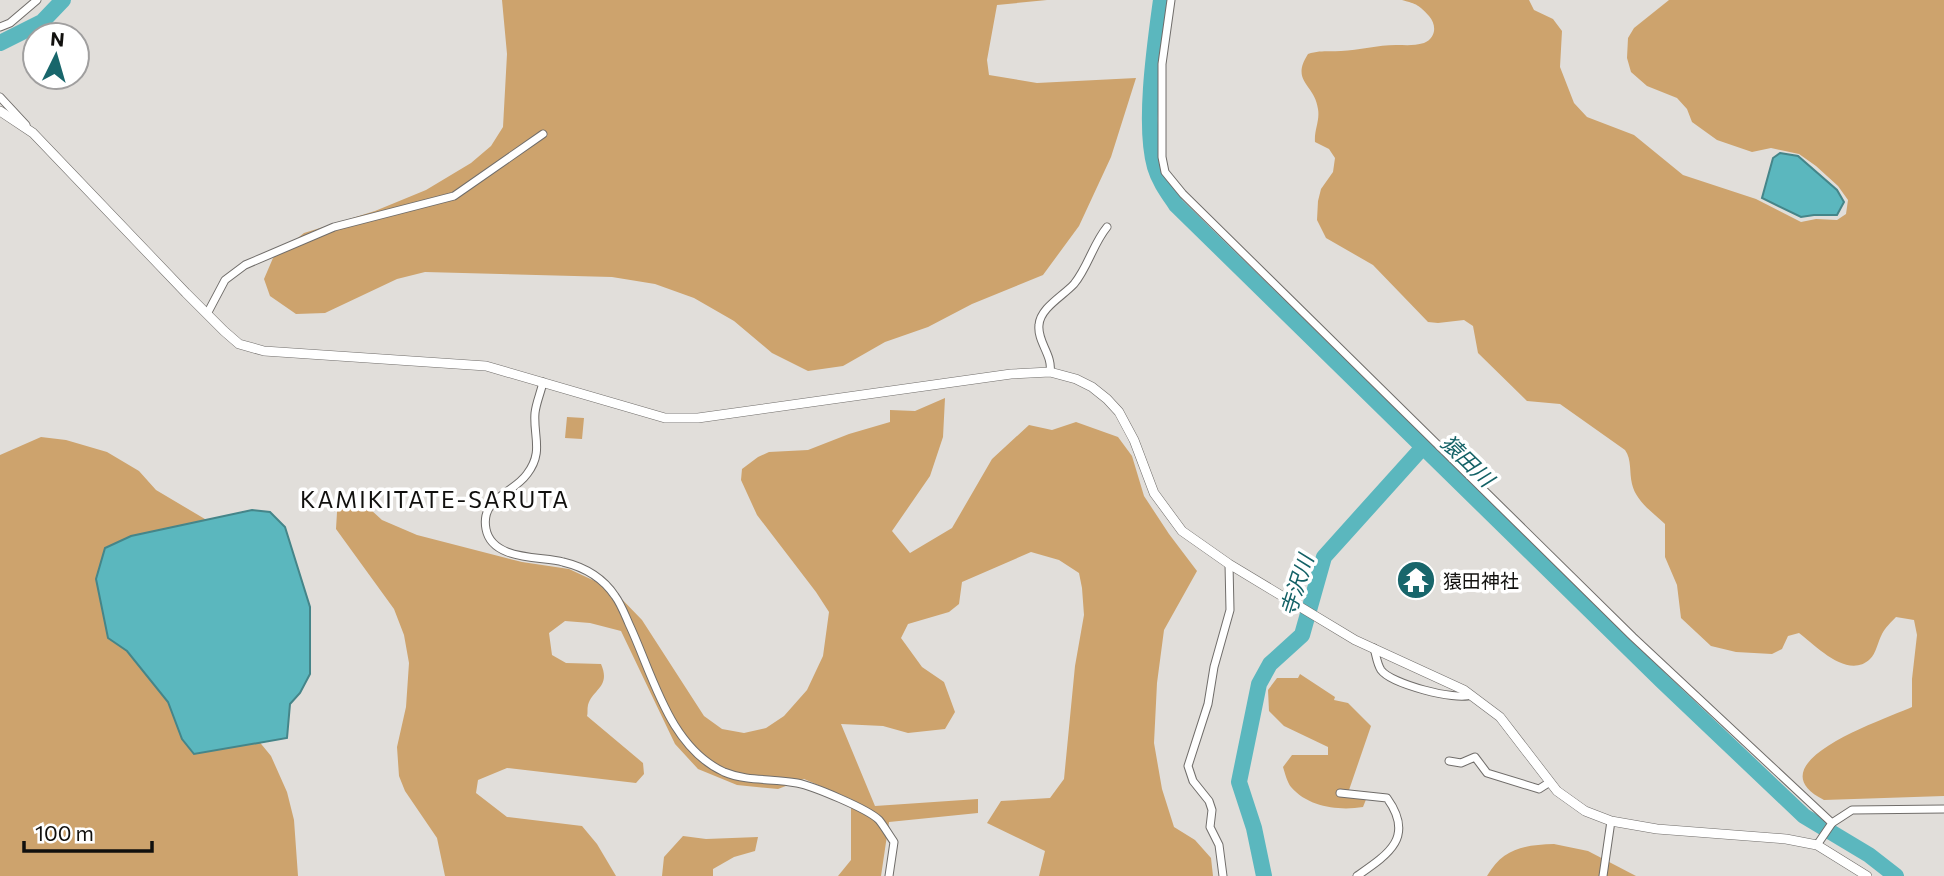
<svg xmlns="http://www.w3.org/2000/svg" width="1944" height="876" viewBox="0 0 1944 876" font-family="Commissioner,'Noto Sans JP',sans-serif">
<rect width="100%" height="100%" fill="#e1deda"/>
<g fill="#cda36d">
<polygon points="502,0 1047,0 997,5 987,60 989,75 1037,83 1136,78 1111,157 1079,226 1043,275 972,304 928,327 885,342 843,366 808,371 772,353 734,321 694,298 655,284 612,277 425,272 397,279 325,313 296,314 270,296 264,279 273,258 304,233 375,211 426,190 471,163 491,146 503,127 507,54"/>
<path d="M 1402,0 L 1529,0 L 1534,10 L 1553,19 L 1562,31 L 1560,67 L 1574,103 L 1587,117 L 1634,135 L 1683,175 L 1756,199 L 1801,222 L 1816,219 L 1837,220 L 1846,214 L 1848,200 L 1838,186 L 1816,166 L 1799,154 L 1771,148 L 1752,152 L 1717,140 L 1692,122 L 1687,109 L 1677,98 L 1647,86 L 1631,72 L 1627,58 L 1628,38 L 1634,28 L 1669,0 L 1944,0 L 1944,796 L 1824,800 C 1751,763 1886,719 1912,707 L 1912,679 L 1917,635 L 1914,620 L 1896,617 C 1891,622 1885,628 1882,634 C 1878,641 1876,654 1870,659 C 1848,680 1816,646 1799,633 L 1788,636 L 1782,649 L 1772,654 L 1736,652 L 1711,646 L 1681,618 L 1677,585 L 1665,557 L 1665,524 C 1652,512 1636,501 1632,484 C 1629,472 1632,460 1625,450 L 1560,404 L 1527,401 L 1478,353 L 1473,326 L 1464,320 L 1438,323 L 1428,322 L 1373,265 L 1326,238 L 1317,220 L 1318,201 L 1321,189 L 1333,172 L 1335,158 L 1329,149 L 1315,142 C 1314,130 1320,121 1318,109 C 1315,84 1290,82 1308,54 C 1320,50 1329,52 1341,51 C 1359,50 1378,45 1396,45 C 1406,45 1414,46 1424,43 C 1436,38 1437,25 1429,16 C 1419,5 1417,4 1402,0 Z"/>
<path d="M 945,398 L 943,437 L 930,476 L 892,531 L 910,553 L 952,528 L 992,459 L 1029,425 L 1052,430 L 1076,422 L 1118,437 L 1132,456 L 1144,496 L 1169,534 L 1197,571 L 1164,630 L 1157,683 L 1154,743 L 1162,789 L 1174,827 L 1195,840 L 1211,858 L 1213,876 L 1039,876 L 1045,851 L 987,823 L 1001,801 L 1050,798 L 1064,779 L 1075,666 L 1084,615 L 1082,588 L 1079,573 L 1059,560 L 1031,552 L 962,582 L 959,604 L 949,612 L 908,624 L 901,638 L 922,667 L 944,682 L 955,712 L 945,729 L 908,733 L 883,726 L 841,724 L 875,806 L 978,799 L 978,813 L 889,822 L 881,876 L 838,876 L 851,860 L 851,799 L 804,779 L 778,789 L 737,785 L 698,769 L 675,744 L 621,631 L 590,623 L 565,621 L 549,633 L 552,655 L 566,663 L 601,664 C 611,687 593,689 588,705 C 587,709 588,713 587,716 L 643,763 L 644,774 L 636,783 L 507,768 L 478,780 L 476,793 L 507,817 L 582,826 L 597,844 L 616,876 L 445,876 L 437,838 L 405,791 L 399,776 L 397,747 L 406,707 L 409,663 L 404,635 L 394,609 L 336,529 L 338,496 L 359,499 L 382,520 L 417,535 L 522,562 L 569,569 L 612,589 L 642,620 L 704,716 L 722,729 L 744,733 L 766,728 L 784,716 L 807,690 L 823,656 L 829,612 L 816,592 L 757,515 L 741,480 L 742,469 L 758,457 L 769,452 L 808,450 L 849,434 L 890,422 L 890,410 L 915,411 Z"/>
<polygon points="567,417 584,418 582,439 565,438"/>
<polygon points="41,437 66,440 107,452 139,471 156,490 215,525 234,711 271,756 287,792 294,820 298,876 0,876 0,455"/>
<path d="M 1300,674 L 1335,697 L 1334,700 L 1348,703 L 1371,726 L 1349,790 L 1369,792 L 1363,807 C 1339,811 1308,807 1291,787 C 1287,782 1285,773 1283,767 L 1292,755 L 1328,755 L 1328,747 L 1284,726 L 1269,711 L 1268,690 L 1277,678 L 1298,678 Z"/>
<polygon points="683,836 706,839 758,837 755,851 734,857 713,869 713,876 662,876 664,857"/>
<path d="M 1554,844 L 1588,851 L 1636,876 L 1487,876 C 1503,848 1524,845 1554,844 Z"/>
</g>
<g fill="#5bb7be" stroke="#458589" stroke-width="2">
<polygon points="1780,153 1798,156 1837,190 1844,202 1837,215 1814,215 1801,217 1762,198 1773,158"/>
<polygon points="252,510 270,512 285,527 310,607 310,674 300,693 290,704 287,738 194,754 182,739 168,702 127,651 108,638 96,579 105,548 131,536"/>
</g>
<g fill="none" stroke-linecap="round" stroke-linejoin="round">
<g stroke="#5bb7be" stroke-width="16">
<path d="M 1161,0 C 1155,44 1143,125 1155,167 C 1159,181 1168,193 1176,205 L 1662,681 L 1804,816 L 1869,855 L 1896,876"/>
<polyline points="0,43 42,22 63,0"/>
<polyline points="1264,876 1254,828 1239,782 1259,684 1270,664 1302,635 1324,557 1423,447"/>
</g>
<g stroke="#706d6a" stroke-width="9">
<g id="minor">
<polyline points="1171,0 1162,64 1162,157 1165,172 1183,194 1633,637 1832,823"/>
<polyline points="0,27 10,23 37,0"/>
<polyline points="0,97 26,125"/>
<polyline points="207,314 225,280 245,265 334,227 454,196 543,134"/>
<path d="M 1050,372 C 1053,355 1037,342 1039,325 C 1040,308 1063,296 1074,284 C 1088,267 1093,244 1107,227"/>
<path d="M 543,382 C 541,392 536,403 535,413 C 533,436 544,452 527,474 C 513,494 480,498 486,529 C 492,561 541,556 563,562 C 584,567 603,578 615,596 C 621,604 625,615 629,624 C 653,675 669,747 724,772 C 748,782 773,778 797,783 C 813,786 868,809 879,820 C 884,826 889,835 894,842 L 889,876"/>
<path d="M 1374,648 C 1376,655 1377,664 1381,670 C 1391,684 1456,701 1471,695"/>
<polyline points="1449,761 1461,763 1475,757 1487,773 1539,789 1550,782"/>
<path d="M 1340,793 L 1387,798 C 1415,837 1389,854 1357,876"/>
<polyline points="1817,845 1832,823 1852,810 1944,809"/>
<polyline points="1223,876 1219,845 1210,827 1212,810 1209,801 1193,781 1188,766 1208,704 1214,667 1230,610 1229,564"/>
<polyline points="1603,876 1611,821"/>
</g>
</g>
<g stroke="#706d6a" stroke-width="10">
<polyline id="tertiary" points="0,111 33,133 186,293 224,331 239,344 264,351 486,366 665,418 698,418 1011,374 1050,372 1076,379 1092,387 1107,399 1119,412 1134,440 1154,493 1182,531 1229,564 1355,640 1464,690 1500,717 1557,791 1585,811 1611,821 1657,829 1786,839 1817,845 1867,876"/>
</g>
<use href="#minor" stroke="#fff" stroke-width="7"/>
<use href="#tertiary" stroke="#fff" stroke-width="9"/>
</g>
<defs>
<g id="temple-disc" transform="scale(2.0125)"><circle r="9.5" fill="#18666b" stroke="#fff"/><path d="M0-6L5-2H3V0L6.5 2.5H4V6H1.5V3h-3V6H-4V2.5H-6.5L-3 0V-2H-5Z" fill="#fff"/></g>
</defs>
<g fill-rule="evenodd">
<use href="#temple-disc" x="1416" y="580"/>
</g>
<g text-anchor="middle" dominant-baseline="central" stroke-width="7" stroke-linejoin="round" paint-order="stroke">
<g font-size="19" fill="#11100e" stroke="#fff" text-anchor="start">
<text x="1443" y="580">猿田神社</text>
</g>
<g font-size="21" font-style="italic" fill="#136166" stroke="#fff">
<text transform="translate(1468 460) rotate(44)">猿田川</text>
<text transform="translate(1296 585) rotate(-72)">寺沢川</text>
</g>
<g font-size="23" letter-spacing="2" fill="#11100e" stroke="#fff">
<text x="435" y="499">KAMIKITATE-SARUTA</text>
</g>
</g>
<g transform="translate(56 56) rotate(5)"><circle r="33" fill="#ffffff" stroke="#a09f9f" stroke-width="2"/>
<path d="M0-5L12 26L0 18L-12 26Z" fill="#18666b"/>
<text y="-10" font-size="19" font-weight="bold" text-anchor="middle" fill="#11100e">N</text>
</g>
<path d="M24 841v10h128v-10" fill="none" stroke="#11100e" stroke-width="3.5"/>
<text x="35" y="841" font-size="21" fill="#11100e" stroke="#ffffff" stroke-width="5" paint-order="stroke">100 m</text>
</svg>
